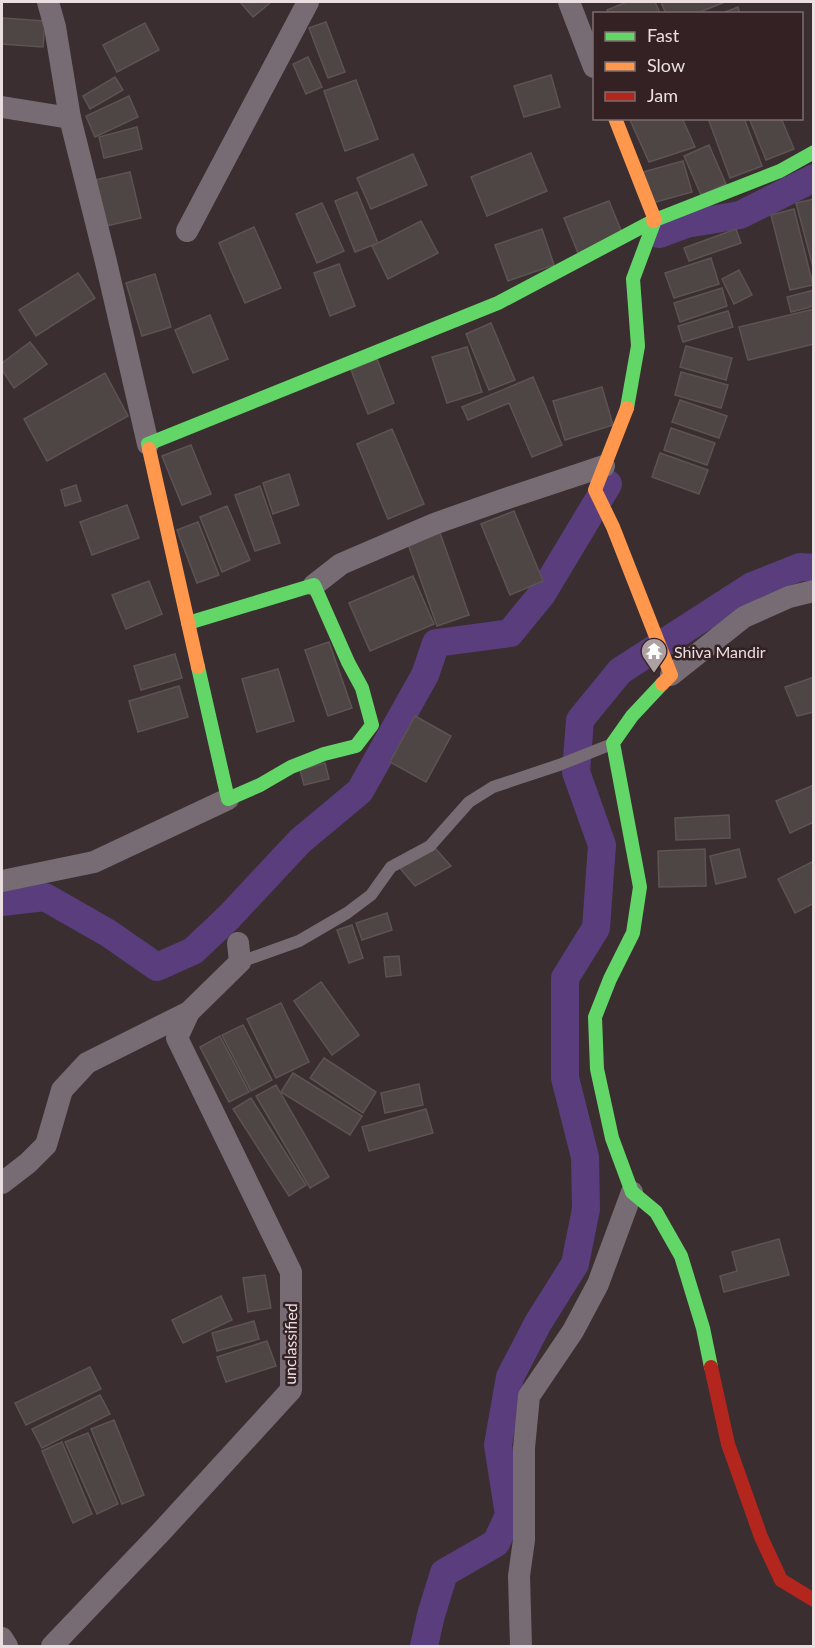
<svg xmlns="http://www.w3.org/2000/svg" width="815" height="1648" viewBox="0 0 815 1648" font-family="Lato,sans-serif">
<rect width="100%" height="100%" fill="#3a2e31"/>
<g fill="none" stroke-linecap="round" stroke-linejoin="round">
<g stroke="#593d7c" stroke-width="28">
<polyline points="659,234 686,224 740,215 814,178"/>
<polyline points="2,902 45,897 108,933 157,967 193,951 229,917 300,841 360,791 425,675 436,643 510,633 542,594 608,484"/>
<polyline points="424,1646 431,1615 444,1573 496,1543 509,1515 498,1445 510,1377 538,1323 575,1264 586,1209 585,1157 565,1078 565,978 596,928 602,845 576,772 580,720 620,671 752,586 800,567 814,568"/>
</g>
</g>
<g fill="#4e4545" stroke="#5d5353" stroke-width="1.5">
<polygon points="240,2 271,2 253,17"/>
<polygon points="627,2 655,2 660,13 608,14 607,10"/>
<polygon points="661,2 725,2 695,14 666,14"/>
<polygon points="738,7 740,14 720,14"/>
<polygon points="2,18 45,21 43,47 2,44"/>
<polygon points="326,22 345,72 328,78 309,28"/>
<polygon points="145,23 159,50 117,72 103,45"/>
<polygon points="308,57 322,87 306,94 293,64"/>
<polygon points="551,75 560,107 524,117 514,86"/>
<polygon points="115,77 123,90 90,109 83,96"/>
<polygon points="356,80 378,139 345,151 324,91"/>
<polygon points="129,96 138,117 95,137 86,116"/>
<polygon points="635,118 682,118 695,147 649,162 630,120"/>
<polygon points="708,118 744,118 762,166 730,178"/>
<polygon points="749,118 781,118 794,149 766,160"/>
<polygon points="137,127 142,149 104,158 99,137"/>
<polygon points="709,145 726,184 701,195 684,156"/>
<polygon points="531,153 547,191 487,216 471,177"/>
<polygon points="413,154 427,185 371,209 357,178"/>
<polygon points="683,161 692,192 652,203 643,172"/>
<polygon points="130,172 141,218 106,226 95,180"/>
<polygon points="357,192 378,243 355,252 335,201"/>
<polygon points="814,199 814,271 796,203"/>
<polygon points="609,201 623,235 578,253 564,218"/>
<polygon points="322,203 344,251 317,263 296,214"/>
<polygon points="794,209 813,285 790,290 771,215"/>
<polygon points="421,221 438,253 388,279 372,246"/>
<polygon points="254,227 281,288 245,303 219,243"/>
<polygon points="542,229 554,265 508,281 495,245"/>
<polygon points="736,229 741,243 689,261 684,248"/>
<polygon points="711,258 719,284 674,298 665,273"/>
<polygon points="339,264 355,306 330,316 314,273"/>
<polygon points="739,270 752,295 734,304 722,279"/>
<polygon points="78,273 95,298 36,336 19,310"/>
<polygon points="155,274 171,327 142,336 126,283"/>
<polygon points="722,288 727,306 680,322 674,303"/>
<polygon points="814,290 814,306 791,312 787,297"/>
<polygon points="814,309 814,344 748,360 739,327"/>
<polygon points="728,311 733,327 683,342 678,326"/>
<polygon points="210,315 228,359 193,373 175,330"/>
<polygon points="491,323 515,380 489,390 466,334"/>
<polygon points="30,342 47,364 14,388 2,370 2,363"/>
<polygon points="686,346 732,358 726,380 680,367"/>
<polygon points="467,347 482,392 447,403 432,357"/>
<polygon points="377,359 394,403 368,414 351,370"/>
<polygon points="681,372 728,385 721,408 675,395"/>
<polygon points="105,373 128,416 47,461 24,419"/>
<polygon points="533,377 562,445 532,457 509,403 468,420 462,407"/>
<polygon points="602,387 613,425 565,440 553,401"/>
<polygon points="680,400 727,416 719,438 672,422"/>
<polygon points="671,428 715,443 707,465 664,450"/>
<polygon points="392,429 424,504 388,519 357,444"/>
<polygon points="191,445 211,494 182,505 162,456"/>
<polygon points="660,453 708,470 699,494 652,477"/>
<polygon points="289,474 299,505 273,514 263,483"/>
<polygon points="76,485 81,501 65,506 61,490"/>
<polygon points="260,486 280,543 255,551 235,495"/>
<polygon points="127,505 139,538 92,555 80,522"/>
<polygon points="227,506 250,560 222,572 200,517"/>
<polygon points="514,511 543,581 510,595 481,524"/>
<polygon points="198,522 219,575 197,583 177,530"/>
<polygon points="440,533 469,615 437,626 408,544"/>
<polygon points="413,576 434,624 370,651 349,603"/>
<polygon points="149,581 162,614 126,629 112,595"/>
<polygon points="329,642 352,708 328,716 305,650"/>
<polygon points="175,654 182,678 141,690 134,666"/>
<polygon points="278,669 294,721 257,732 242,679"/>
<polygon points="814,677 814,712 797,716 785,687"/>
<polygon points="179,686 188,717 138,732 129,701"/>
<polygon points="415,716 451,736 426,782 390,762"/>
<polygon points="325,763 329,779 304,785 300,770"/>
<polygon points="814,785 814,822 790,833 776,801"/>
<polygon points="729,815 730,838 676,840 675,818"/>
<polygon points="435,848 451,866 415,886 399,867"/>
<polygon points="705,849 706,886 659,887 658,851"/>
<polygon points="739,849 746,877 716,884 710,856"/>
<polygon points="814,861 814,903 795,913 778,879"/>
<polygon points="387,913 392,930 362,940 356,923"/>
<polygon points="352,925 363,958 349,963 337,930"/>
<polygon points="399,956 401,975 386,977 384,957"/>
<polygon points="321,982 359,1035 332,1055 294,1001"/>
<polygon points="281,1003 309,1062 276,1078 247,1019"/>
<polygon points="243,1025 272,1080 251,1091 222,1035"/>
<polygon points="220,1036 249,1092 229,1102 200,1047"/>
<polygon points="324,1058 376,1092 363,1113 310,1078"/>
<polygon points="293,1073 362,1116 350,1135 281,1092"/>
<polygon points="419,1084 423,1105 385,1113 381,1093"/>
<polygon points="276,1085 329,1177 310,1188 256,1096"/>
<polygon points="251,1098 306,1185 289,1196 233,1109"/>
<polygon points="426,1109 433,1133 369,1151 362,1127"/>
<polygon points="779,1239 789,1275 724,1292 720,1276 737,1271 732,1252"/>
<polygon points="265,1275 271,1308 248,1312 243,1278"/>
<polygon points="221,1296 232,1320 183,1343 172,1320"/>
<polygon points="254,1321 259,1339 217,1351 212,1333"/>
<polygon points="267,1341 276,1366 226,1382 217,1357"/>
<polygon points="90,1367 101,1389 26,1425 15,1403"/>
<polygon points="100,1395 110,1414 42,1448 32,1429"/>
<polygon points="114,1420 144,1495 122,1504 91,1429"/>
<polygon points="88,1433 118,1504 97,1514 65,1442"/>
<polygon points="62,1442 92,1514 73,1523 42,1451"/>
</g>
<g fill="none" stroke-linecap="round" stroke-linejoin="round">
<polyline stroke="#776c73" stroke-width="12" points="240,962 299,941 347,913 371,895 391,867 430,846 469,802 493,787 559,765 612,744"/>
<g stroke="#776c73" stroke-width="22">
<polyline points="48,2 55,27 70,118 106,262 148,444"/>
<polyline points="569,2 594,67"/>
<polyline points="2,107 70,118"/>
<polyline points="187,231 308,2"/>
<polyline points="314,585 341,564 434,524 502,500 604,466"/>
<polyline points="671,675 744,617 789,597 814,591"/>
<polyline points="2,881 94,862 228,799"/>
<polyline points="2,1183 28,1163 46,1145 62,1090 87,1063 189,1012 240,962 238,943"/>
<polyline points="2,1638 7,1646"/>
<polyline points="52,1646 161,1532 291,1390 291,1272 177,1038 189,1012"/>
<polyline points="521,1646 519,1576 524,1540 524,1448 529,1396 573,1331 598,1284 632,1192"/>
</g>
<g stroke="#63d668" stroke-width="14">
<polyline points="627,408 638,346 633,279 655,220 780,171 814,152"/>
<polyline points="149,449 148,444 498,303 653,221"/>
<polyline points="188,623 314,585 348,662 362,688 372,725 356,746 324,754 291,767 260,785 228,799 198,667"/>
<polyline points="662,684 632,716 613,743 640,887 633,933 610,979 595,1017 597,1069 612,1138 632,1192 656,1212 681,1256 703,1328 711,1367"/>
</g>
<g stroke="#ff974d" stroke-width="14">
<polyline points="615,118 655,220 653,221"/>
<polyline points="627,408 595,490 613,527 671,675 662,684"/>
<polyline points="149,449 198,667"/>
</g>
<polyline stroke="#b3261e" stroke-width="14" points="711,1367 728,1444 761,1537 781,1580 814,1600"/>
</g>
<defs>
<g id="temple-pin" transform="scale(1.35)"><path d="M0 17L-7.5 6A9.5 9.5 0 1 1 7.5 6Z" fill="#ada0a3" stroke="#342124"/><path d="M0-6L5-2H3V0L6.5 2.5H4V6H1.5V3h-3V6H-4V2.5H-6.5L-3 0V-2H-5Z" fill="#fff"/></g>
</defs>
<g fill-rule="evenodd">
<use href="#temple-pin" x="654" y="651"/>
</g>
<g text-anchor="middle" dominant-baseline="central" stroke-width="5" stroke-linejoin="round" paint-order="stroke">
<g font-size="16" fill="#ebdee0" stroke="#342124" text-anchor="start">
<text x="674" y="651">Shiva Mandir</text>
</g>
<g font-size="16" fill="#ebdee0" stroke="#342124">
<text transform="translate(290 1344) rotate(-89)">unclassified</text>
</g>
</g>
<rect width="815" height="1648" fill="none" stroke="#ebdee0" stroke-width="6"/>
<rect x="593" y="12" width="210" height="108" fill="#342124" stroke="#7d6d6f" stroke-width="1.5"/>
<rect x="605" y="32" width="30" height="9" fill="#63d668" stroke="#7d6d6f" stroke-width="1.5"/>
<text x="647" y="42" font-size="18" fill="#ebdee0">Fast</text>
<rect x="605" y="62" width="30" height="9" fill="#ff974d" stroke="#7d6d6f" stroke-width="1.5"/>
<text x="647" y="72" font-size="18" fill="#ebdee0">Slow</text>
<rect x="605" y="92" width="30" height="9" fill="#b3261e" stroke="#7d6d6f" stroke-width="1.5"/>
<text x="647" y="102" font-size="18" fill="#ebdee0">Jam</text>
</svg>
